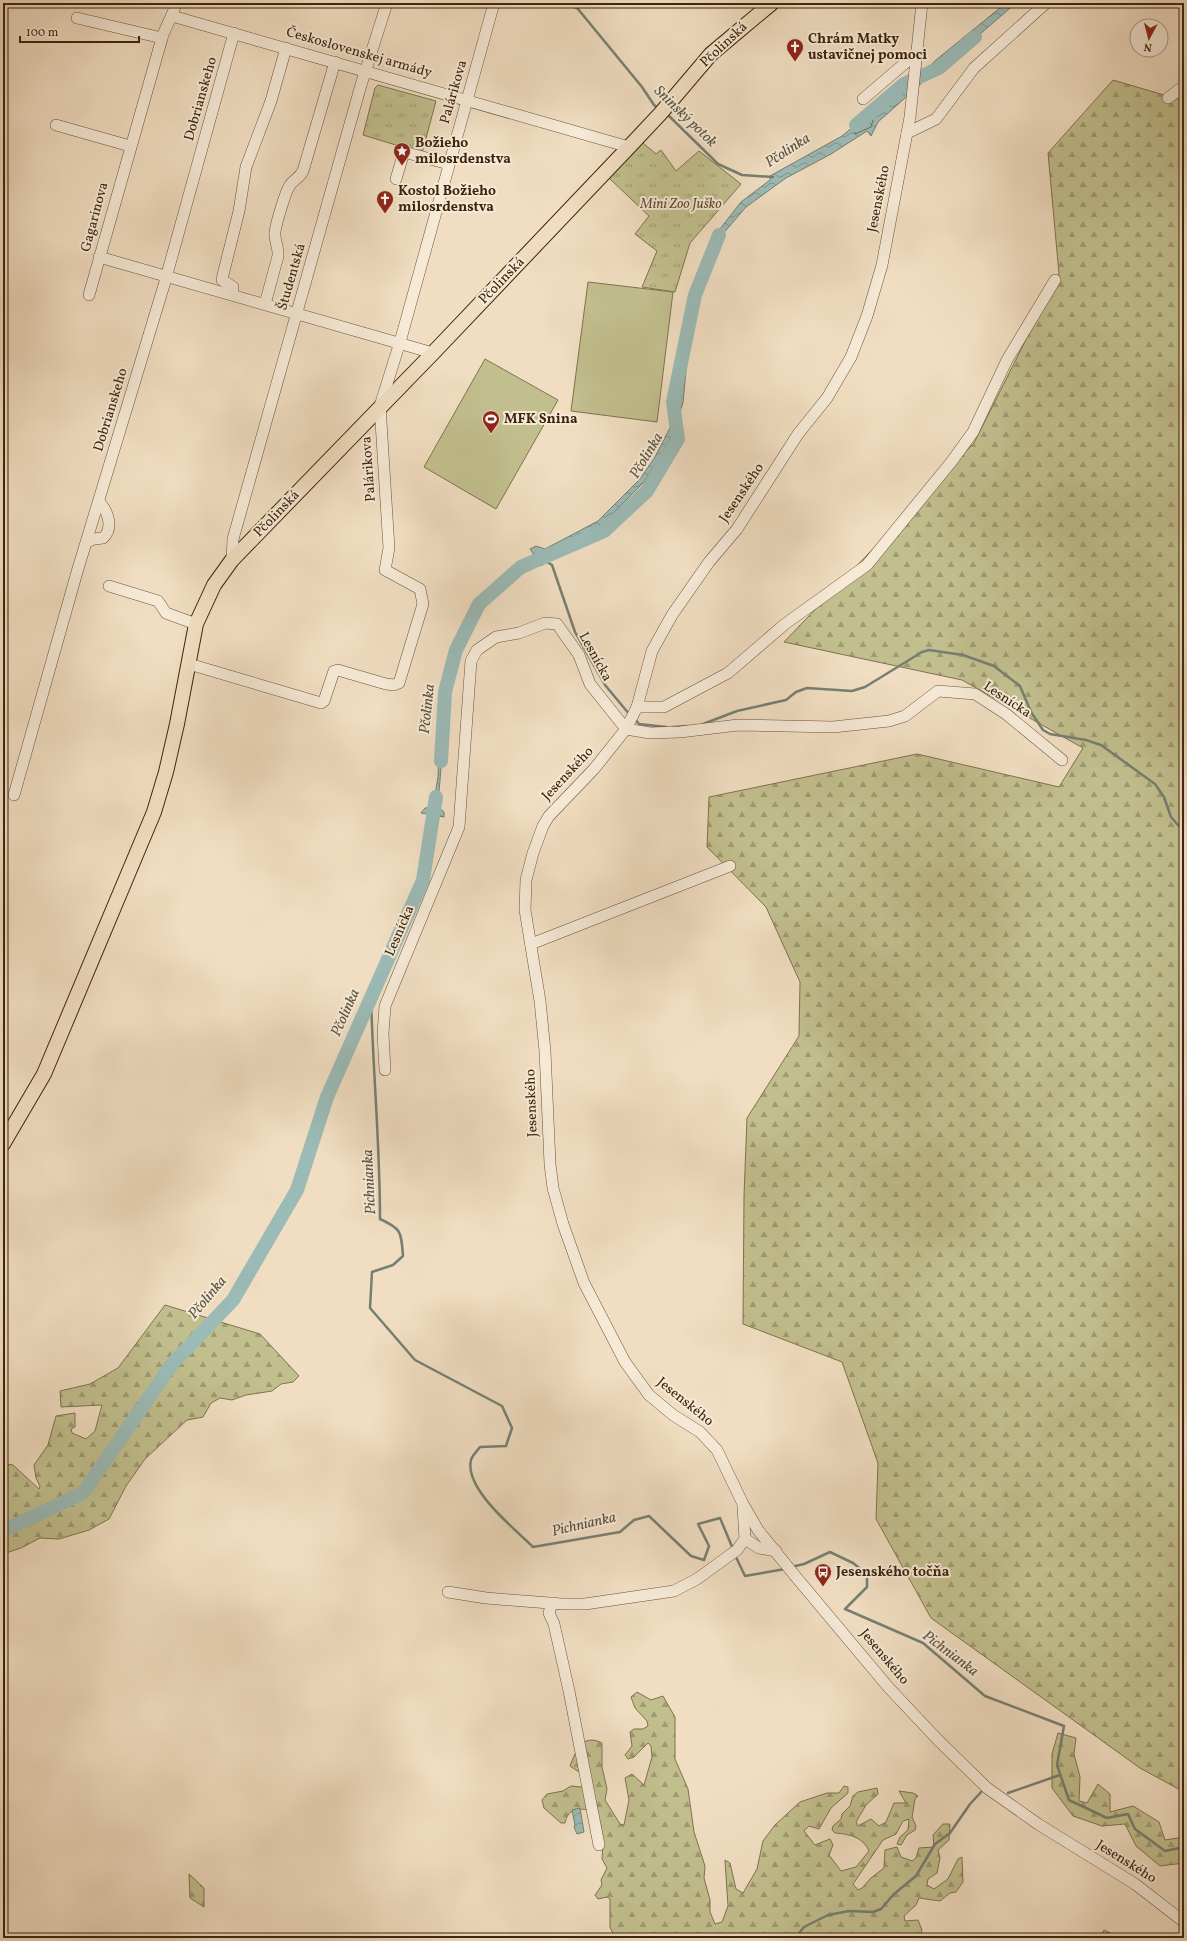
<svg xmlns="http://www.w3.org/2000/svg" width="1187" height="1941" viewBox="0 0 1187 1941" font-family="Vollkorn,serif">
<defs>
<pattern id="forest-firs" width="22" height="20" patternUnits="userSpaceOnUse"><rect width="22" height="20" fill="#c2bf8e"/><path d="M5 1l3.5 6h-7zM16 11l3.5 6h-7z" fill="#9f9b72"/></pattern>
<pattern id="park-tufts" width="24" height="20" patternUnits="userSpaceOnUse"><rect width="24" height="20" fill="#c2bf8e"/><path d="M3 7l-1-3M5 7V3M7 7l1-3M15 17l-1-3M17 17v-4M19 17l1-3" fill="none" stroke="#9f9b72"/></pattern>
<pattern id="garden-furrows" width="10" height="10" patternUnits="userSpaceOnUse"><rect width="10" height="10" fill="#c2bf8e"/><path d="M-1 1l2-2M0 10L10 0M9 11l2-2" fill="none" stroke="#9f9b72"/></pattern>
<pattern id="water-waves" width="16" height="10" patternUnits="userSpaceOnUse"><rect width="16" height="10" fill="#9bbbb7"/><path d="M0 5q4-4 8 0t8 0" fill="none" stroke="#809893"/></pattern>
</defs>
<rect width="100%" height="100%" fill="#f1dec2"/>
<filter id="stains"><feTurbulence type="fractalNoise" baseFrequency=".005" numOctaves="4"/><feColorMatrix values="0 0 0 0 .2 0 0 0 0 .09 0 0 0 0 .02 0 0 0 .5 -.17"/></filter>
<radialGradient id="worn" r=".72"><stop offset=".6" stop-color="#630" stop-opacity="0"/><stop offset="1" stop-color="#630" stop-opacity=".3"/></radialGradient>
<g fill="url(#forest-firs)" stroke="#80724e">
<polygon points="1113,80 1181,100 1184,96 1184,1792 1140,1768 931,1618 876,1519 878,1463 842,1362 743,1324 744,1196 747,1118 799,1036 800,982 766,907 707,847 709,797 917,754 1059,787 1083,748 962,680 784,642 974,443 1059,274 1048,153"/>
<polygon points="165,1305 260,1334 299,1376 293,1382 281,1384 272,1391 246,1395 232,1400 220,1398 211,1403 203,1417 187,1420 145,1459 126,1486 109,1519 89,1530 59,1539 40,1538 21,1548 3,1554 3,1466 6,1464 13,1465 39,1489 40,1486 36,1478 34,1465 48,1445 56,1416 75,1413 75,1427 71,1429 72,1433 86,1439 95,1431 102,1405 61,1407 60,1391 90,1384 118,1368"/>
<path d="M 637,1692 L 651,1700 L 663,1696 L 675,1717 L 675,1759 L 688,1789 L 694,1832 L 705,1866 L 704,1878 L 710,1900 L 710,1912 L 715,1924 L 722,1922 L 728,1906 L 725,1860 L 730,1863 L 736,1889 L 743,1893 L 757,1869 L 763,1841 L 775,1825 L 800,1802 L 827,1793 L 839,1793 L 844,1786 L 848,1787 L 848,1793 L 831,1808 L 819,1829 L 809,1826 L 804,1831 L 815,1845 L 830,1839 L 833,1845 L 829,1855 L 841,1871 L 856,1867 L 869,1851 C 863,1837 849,1834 835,1833 L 832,1830 L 833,1826 L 841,1819 L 842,1814 L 850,1806 L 853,1796 L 858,1792 L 877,1788 L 878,1794 L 866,1805 L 856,1822 L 858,1826 L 871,1819 L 879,1826 L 886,1822 L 894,1803 L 906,1803 L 899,1791 L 913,1793 L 918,1796 L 915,1799 L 912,1817 L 916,1826 L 915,1830 L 907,1835 L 901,1845 L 897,1844 L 900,1837 L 908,1830 L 909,1819 L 903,1821 L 896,1834 L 883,1840 L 853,1884 L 858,1890 L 862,1888 L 871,1878 L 884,1868 L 885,1850 L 897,1847 L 901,1857 L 912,1861 L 916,1858 L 919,1848 L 934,1847 L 933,1835 L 943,1824 L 950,1824 L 949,1840 L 938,1850 L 940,1858 L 937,1873 L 928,1879 L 927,1885 L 934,1889 L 948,1879 L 958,1859 L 962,1857 L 963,1882 L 956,1892 L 950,1893 L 940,1901 L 919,1898 L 916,1905 L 904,1916 L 905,1921 L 918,1920 L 922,1930 L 920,1938 L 615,1938 L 610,1927 L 610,1899 L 607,1897 L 598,1899 L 595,1895 L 602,1885 L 601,1880 L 607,1868 L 602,1859 L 603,1842 L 589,1810 C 577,1808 568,1809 565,1823 L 561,1823 L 544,1808 L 542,1800 L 547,1794 L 563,1791 L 571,1786 L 581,1787 L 587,1783 L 582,1774 L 570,1766 C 576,1751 582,1733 602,1743 L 602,1767 L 607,1789 L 605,1800 L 620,1824 L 624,1825 L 629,1800 L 625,1778 L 632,1774 L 644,1785 L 652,1757 L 651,1746 L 648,1743 L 634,1757 L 628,1759 L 625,1755 L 632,1746 L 630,1732 L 634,1729 L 643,1729 L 648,1726 L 647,1721 L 635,1708 L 631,1697 Z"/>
<polygon points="1058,1733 1076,1738 1074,1754 1080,1777 1079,1801 1087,1803 1098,1784 1110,1794 1110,1812 1133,1806 1159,1822 1165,1840 1184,1837 1184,1863 1160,1866 1136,1846 1125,1824 1102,1826 1073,1816 1052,1788 1052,1754"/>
<polygon points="189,1874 204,1888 204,1907 190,1898"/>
</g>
<g fill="url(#park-tufts)" stroke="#80724e">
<polygon points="378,85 436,101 422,153 363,135 375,88"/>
<polygon points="643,143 656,154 661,150 676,171 699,151 741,184 690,243 675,292 642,287 657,251 635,234 649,216 609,178"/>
</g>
<polygon fill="url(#garden-furrows)" stroke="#80724e" points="1104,1930 1121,1938 1100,1938"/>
<g fill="#c2bf8e" stroke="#80724e">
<polygon points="588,282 673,292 657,422 571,411"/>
<polygon points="485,359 558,400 496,509 424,467"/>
</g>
<g fill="url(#water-waves)" stroke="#767f73">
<path d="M 1006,3 L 1016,3 L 973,40 L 939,65 L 923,82 L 878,122 L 871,136 L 867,131 L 831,154 L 786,178 L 746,207 L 721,236 L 704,266 L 697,289 L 691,318 L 683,403 L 671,437 L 659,459 L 644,482 L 601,525 L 545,554 L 542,566 L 539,562 C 522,572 502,580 487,593 C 477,602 471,614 465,626 C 435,685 447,743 437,806 L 444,812 L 444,817 L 421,813 L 425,808 L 433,807 L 438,777 L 441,695 L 450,653 L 471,608 L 485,592 L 534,555 L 530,549 L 536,546 L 545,549 L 598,521 L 640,479 L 655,457 L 676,416 L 679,403 L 687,317 L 692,287 L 701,263 L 716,234 L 741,202 L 770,180 L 770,176 L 842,136 L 860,121 L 857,116 L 865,110 L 872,115 L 889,104 L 936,60 Z"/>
<polygon points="580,1808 584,1832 577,1834 574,1827 575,1825 572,1810"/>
</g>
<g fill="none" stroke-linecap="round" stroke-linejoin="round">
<polygon stroke="#6c7062" stroke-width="1" points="865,116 873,120 871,127 855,134 855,131 863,124"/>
<g stroke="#767f73" stroke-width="2.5">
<polyline points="566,3 578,9 642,87 654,105 658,108"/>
<polyline points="666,113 718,164 742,175 773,177"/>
<polyline points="542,559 552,565 575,632 605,685 630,715"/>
<polyline points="635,719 639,724 666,727"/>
<polyline points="703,724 737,711 786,700 796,692 807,688 852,691 865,687 922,652 929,650 963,655 994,666 1020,686 1031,712 1043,730 1050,734 1086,740 1101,745 1155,784 1164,797 1171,817 1184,832"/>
<polyline points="673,727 688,726"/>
<path d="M 371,998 C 373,1072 380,1145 380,1219 C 402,1229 401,1232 403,1256 L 393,1265 L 372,1272 L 370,1308 L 415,1360 L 502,1406 L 512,1428 L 506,1446 L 480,1447 C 477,1451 472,1456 471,1460 C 464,1489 515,1529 533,1547 L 620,1532 L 634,1520 L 649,1516 L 691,1556 L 704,1560 L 709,1546 L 698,1524 L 720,1518 L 733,1549"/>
<polyline points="735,1555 745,1576 785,1569"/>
<polyline points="791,1567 804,1564 830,1552 853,1563 867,1574 867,1587 845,1609 923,1643 985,1696 1064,1726 1057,1765 1069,1800 1107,1818 1128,1814 1135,1829 1165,1851 1184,1847"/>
<polyline points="1008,1793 1060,1775"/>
<polyline points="795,1938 804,1927 828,1915 849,1911 873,1912 881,1909 894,1894 916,1876 935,1844 950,1833 970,1804 983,1790"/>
</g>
<g stroke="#9bbbb7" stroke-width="14">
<polyline points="856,125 904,84 939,68 975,37"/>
<polyline points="441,761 445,692 456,650 479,604 521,567 604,531 647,491 678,439 673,402 695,295 719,235"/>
<polyline points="3,1531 83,1493 172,1364 233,1300 297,1190 327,1097 423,880 436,797"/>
</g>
<g stroke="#6b523a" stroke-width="12">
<g id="minor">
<polyline points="922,3 910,117 882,265 867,316 851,357 827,398 798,434 737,529 709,562 672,615 652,651 637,707 626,729 594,769 549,816 543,826 533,853 526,880 525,910 540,1001 545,1051 550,1164 553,1188 563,1224 584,1283 625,1362 649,1395 673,1415 700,1432 717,1450 743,1504 758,1530 796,1577 889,1688 938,1740 987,1788 1038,1824 1135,1884 1184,1922"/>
<polyline points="172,16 629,147"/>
<polyline points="77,18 162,38"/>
<polyline points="1168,98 1184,86"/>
<polyline points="863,99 918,52"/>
<polyline points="56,125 130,146"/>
<polyline points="907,133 936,119 974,68 1046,3"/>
<polyline points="396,179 404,152 449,164"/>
<polyline points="99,257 433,353"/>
<path d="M 89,295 L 162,38 C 166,25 173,16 176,3"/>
<polyline points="233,295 233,287 222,280 223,275 239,211 246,167 271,101 286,48"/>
<path d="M 265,304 L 278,256 C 279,247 274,241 275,232 C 276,224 285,193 289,187 C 292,180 299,179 303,171 L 335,62"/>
<path d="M 87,542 L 94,539 L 103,538 C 114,528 108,511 99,502"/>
<polyline points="232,560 233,539 361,85 387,3"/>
<polyline points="109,586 158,601 166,613 196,624"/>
<polyline points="189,664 321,703 324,701 334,671 338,670 386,684 394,685 399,683 423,604 420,589 385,570 389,548 380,406 400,342 494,3"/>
<polyline points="637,707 664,707 728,673 785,624 867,565 952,461 973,432 1007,360 1055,280"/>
<polyline points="14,795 77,572 164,285 234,33"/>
<polyline points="531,944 730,866"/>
<polyline points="385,1070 383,1034 385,1006 459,827 471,661 477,650 496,637 519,633 545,623 557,624 579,655 590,684 626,729 650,733 680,732 738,725 833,727 889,721 905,716 938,691 975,694 1006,714 1062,760"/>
<polyline points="745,1539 759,1548 776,1551"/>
<polyline points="448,1592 486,1598 562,1604 585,1604 674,1591 697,1579 737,1550 745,1539 743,1507"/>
<polyline points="552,1603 549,1613 554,1624 569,1691 599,1845"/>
</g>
</g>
<g stroke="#3e240d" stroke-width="16">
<polyline id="major" points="3,1144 44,1074 154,812 166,772 177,724 196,624 214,585 232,560 433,353 629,147 660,114 711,54 772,3"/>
</g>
<use href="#minor" stroke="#f6ead7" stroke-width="11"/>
<use href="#major" stroke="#f1dec2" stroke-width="14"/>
</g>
<defs>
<g id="church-pin" transform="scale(0.9)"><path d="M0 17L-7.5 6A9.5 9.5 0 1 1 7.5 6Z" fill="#8f2418" stroke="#f6ead7"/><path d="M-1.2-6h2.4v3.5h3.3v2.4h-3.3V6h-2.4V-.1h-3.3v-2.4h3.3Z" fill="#fff"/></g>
<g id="sight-pin" transform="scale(0.9)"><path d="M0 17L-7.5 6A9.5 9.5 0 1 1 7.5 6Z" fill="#8f2418" stroke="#f6ead7"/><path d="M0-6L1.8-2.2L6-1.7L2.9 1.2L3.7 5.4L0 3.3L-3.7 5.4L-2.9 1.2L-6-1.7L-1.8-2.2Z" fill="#fff"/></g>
<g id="stadium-pin" transform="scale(0.9)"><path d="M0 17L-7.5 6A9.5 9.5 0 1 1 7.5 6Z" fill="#8f2418" stroke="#f6ead7"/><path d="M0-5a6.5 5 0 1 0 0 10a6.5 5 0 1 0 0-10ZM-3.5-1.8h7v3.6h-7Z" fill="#fff"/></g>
<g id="bus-pin" transform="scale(0.9)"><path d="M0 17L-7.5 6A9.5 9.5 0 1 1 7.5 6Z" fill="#8f2418" stroke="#f6ead7"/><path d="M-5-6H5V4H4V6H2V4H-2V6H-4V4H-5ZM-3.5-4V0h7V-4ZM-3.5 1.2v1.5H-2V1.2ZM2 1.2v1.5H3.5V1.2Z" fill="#fff"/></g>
</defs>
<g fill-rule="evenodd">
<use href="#church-pin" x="795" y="47"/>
<use href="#sight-pin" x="402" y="151"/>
<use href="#church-pin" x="385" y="199"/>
<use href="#stadium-pin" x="491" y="419"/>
<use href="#bus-pin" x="823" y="1572"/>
</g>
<g text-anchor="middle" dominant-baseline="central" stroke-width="4" stroke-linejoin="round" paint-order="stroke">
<g font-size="14" font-weight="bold" fill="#3e240d" stroke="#f6ead7" text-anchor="start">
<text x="808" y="39">Chrám Matky<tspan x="808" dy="16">ustavičnej pomoci</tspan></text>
<text x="415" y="143">Božieho<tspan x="415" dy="16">milosrdenstva</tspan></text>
<text x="398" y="191">Kostol Božieho<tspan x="398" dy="16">milosrdenstva</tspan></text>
<text x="504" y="419">MFK Snina</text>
<text x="836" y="1572">Jesenského točňa</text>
</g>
<g font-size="14" fill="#3e240d" stroke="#f6ead7">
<text transform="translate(724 45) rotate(-43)">Pčolinská</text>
<text transform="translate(359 53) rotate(16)">Československej armády</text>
<text transform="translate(454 92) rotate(-74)">Palárikova</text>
<text transform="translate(201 99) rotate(-74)">Dobrianskeho</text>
<text transform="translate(879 199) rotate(-79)">Jesenského</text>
<text transform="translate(95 217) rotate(-75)">Gagarinova</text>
<text transform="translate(292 277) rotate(-74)">Študentská</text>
<text transform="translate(502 281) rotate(-46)">Pčolinská</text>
<text transform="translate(111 410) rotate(-73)">Dobrianskeho</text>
<text transform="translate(369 469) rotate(-94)">Palárikova</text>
<text transform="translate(742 493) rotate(-56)">Jesenského</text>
<text transform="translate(277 514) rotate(-46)">Pčolinská</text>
<text transform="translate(595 657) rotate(61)">Lesnícka</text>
<text transform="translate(1007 700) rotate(33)">Lesnícka</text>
<text transform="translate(568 774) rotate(-47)">Jesenského</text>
<text transform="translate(400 931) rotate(-67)">Lesnícka</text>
<text transform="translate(532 1103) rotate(-92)">Jesenského</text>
<text transform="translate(685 1402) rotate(39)">Jesenského</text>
<text transform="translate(884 1657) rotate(50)">Jesenského</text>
<text transform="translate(1126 1862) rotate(32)">Jesenského</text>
</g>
<g font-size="14" font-style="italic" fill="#5f4b2d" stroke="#f6ead7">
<text x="681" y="204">Mini Zoo Juško</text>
</g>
<g font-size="15" font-style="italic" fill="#5a5140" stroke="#f6ead7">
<text transform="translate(685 117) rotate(44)">Sninský potok</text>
<text transform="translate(788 151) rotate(-33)">Pčolinka</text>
<text transform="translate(647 456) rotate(-59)">Pčolinka</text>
<text transform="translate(428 709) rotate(-84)">Pčolinka</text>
<text transform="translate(346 1013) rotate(-66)">Pčolinka</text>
<text transform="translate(370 1182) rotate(-93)">Pichnianka</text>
<text transform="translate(208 1298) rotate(-50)">Pčolinka</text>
<text transform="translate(584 1525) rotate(-13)">Pichnianka</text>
<text transform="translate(950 1654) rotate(37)">Pichnianka</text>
</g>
</g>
<rect width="1187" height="1941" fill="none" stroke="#f1dec2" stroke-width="16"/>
<rect x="4" y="4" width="1179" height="1933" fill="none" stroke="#3e240d" stroke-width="2"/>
<rect x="8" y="8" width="1171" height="1925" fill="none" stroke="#3e240d"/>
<g transform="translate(1149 38) rotate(187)"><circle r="19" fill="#f6ead7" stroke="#ac9b86"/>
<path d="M0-3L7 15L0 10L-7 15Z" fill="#8f2418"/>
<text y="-6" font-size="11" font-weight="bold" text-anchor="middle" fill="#3e240d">N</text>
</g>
<path d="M20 36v6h119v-6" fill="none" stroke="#3e240d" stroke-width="2"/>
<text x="26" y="36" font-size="12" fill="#3e240d" stroke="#f6ead7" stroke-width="3" paint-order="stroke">100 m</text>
<rect width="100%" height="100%" filter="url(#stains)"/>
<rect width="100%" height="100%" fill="url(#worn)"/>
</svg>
